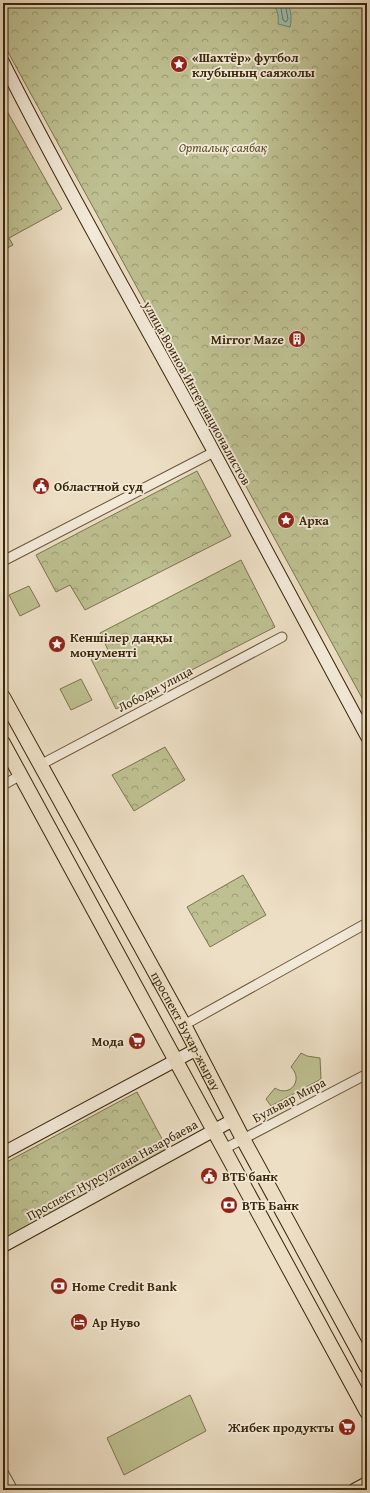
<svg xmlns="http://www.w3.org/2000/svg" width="370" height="1493" viewBox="0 0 370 1493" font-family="'Gentium Book Plus',serif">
<defs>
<pattern id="park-crowns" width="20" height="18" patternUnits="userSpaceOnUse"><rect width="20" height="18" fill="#bec091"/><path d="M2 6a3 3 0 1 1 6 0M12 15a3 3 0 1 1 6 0" fill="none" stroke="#9b9c75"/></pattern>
</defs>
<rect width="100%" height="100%" fill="#eddfc5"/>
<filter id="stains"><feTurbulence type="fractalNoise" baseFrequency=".005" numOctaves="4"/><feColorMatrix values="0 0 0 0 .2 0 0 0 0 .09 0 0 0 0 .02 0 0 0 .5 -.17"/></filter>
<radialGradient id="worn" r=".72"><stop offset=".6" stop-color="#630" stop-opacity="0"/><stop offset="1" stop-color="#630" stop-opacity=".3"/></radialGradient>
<g fill="#bec091" stroke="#7c744d">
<polygon points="29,586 40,606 20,616 9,595"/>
<polygon points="81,679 92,700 71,710 60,689"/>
<path d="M 301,1053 L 307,1056 L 320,1058 L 321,1079 L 271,1106 L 266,1099 L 275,1088 C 290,1098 304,1080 291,1067 Z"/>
<polygon points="190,1395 206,1431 124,1475 107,1438"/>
</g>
<g fill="url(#park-crowns)" stroke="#7c744d">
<polygon points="3,3 367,3 367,707 3,43"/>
<polygon points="3,104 62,209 9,238 13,245 3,250"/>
<polygon points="197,471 231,536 85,610 70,585 56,592 36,555"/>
<polygon points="241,560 275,627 116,709 91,659 108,650 100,633"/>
<polygon points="165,747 185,780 134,811 112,775"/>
<polygon points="243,875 266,915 210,947 187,907"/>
<polygon points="137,1092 168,1150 3,1239 3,1164"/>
</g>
<path fill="#9abdae" stroke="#74816c" d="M 269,3 L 288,3 C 291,12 292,18 290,27 L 278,24 C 279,15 278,7 269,3 Z"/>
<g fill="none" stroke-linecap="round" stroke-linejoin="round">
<polyline stroke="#6a725c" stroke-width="1" points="277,3 281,8 283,20 286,22 288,19 285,3"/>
<g stroke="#675538" stroke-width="11">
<g id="street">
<polyline points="3,561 214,452"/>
<polyline points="40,765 282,637"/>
<polyline points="3,785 21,775"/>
<polyline points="184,1025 367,923"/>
<polyline points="224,1149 367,1074"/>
<polyline points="3,1472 13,1490"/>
</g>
</g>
<g stroke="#3a2709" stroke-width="14">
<g id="secondary">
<path d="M 3,62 C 69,194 144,322 214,452 C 265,547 315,642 367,737"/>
<polyline points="3,1153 197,1049"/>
<polyline points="3,1246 233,1120"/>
<polyline points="354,1490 367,1483"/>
</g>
</g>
<g stroke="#3a2709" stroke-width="16">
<g id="primary">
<path id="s1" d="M 3,697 L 184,1025 L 243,1139 L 367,1367"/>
<polyline points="3,743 367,1412"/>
</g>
</g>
<use href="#street" stroke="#f3ead9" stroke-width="9"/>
<use href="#secondary" stroke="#f3ead9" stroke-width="12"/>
<use href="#primary" stroke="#eddfc5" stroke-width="14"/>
</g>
<defs>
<g id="sight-disc" transform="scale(0.9)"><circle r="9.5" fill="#8f2418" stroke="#f3ead9"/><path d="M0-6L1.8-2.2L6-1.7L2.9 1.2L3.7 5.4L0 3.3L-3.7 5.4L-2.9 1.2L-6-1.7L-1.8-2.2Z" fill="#fff"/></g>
<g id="building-disc" transform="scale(0.9)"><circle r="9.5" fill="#8f2418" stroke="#f3ead9"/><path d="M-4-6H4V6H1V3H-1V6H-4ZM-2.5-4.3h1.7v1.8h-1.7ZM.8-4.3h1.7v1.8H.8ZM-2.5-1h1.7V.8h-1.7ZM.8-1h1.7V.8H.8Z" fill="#fff"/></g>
<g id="civic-disc" transform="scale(0.9)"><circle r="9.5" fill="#8f2418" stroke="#f3ead9"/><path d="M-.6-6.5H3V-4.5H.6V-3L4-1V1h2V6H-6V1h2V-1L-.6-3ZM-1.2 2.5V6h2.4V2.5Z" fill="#fff"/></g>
<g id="supermarket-disc" transform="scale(0.9)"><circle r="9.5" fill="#8f2418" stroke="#f3ead9"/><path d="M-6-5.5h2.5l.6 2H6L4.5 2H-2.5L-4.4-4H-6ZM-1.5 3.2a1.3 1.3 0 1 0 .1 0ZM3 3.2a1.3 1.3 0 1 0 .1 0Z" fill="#fff"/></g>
<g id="bank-disc" transform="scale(0.9)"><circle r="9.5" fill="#8f2418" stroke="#f3ead9"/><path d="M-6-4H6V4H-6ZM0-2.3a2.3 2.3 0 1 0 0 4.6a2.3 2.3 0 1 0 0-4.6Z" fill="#fff"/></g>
<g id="hotel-disc" transform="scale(0.9)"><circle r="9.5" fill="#8f2418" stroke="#f3ead9"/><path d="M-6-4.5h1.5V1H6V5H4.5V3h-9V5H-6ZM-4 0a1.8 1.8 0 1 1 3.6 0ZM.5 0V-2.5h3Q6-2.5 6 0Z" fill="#fff"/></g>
</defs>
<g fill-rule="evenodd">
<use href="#sight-disc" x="179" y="64"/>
<use href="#building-disc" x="297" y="339"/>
<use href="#civic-disc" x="41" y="486"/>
<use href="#sight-disc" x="286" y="520"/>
<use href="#sight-disc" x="57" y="644"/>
<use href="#supermarket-disc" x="137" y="1041"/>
<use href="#civic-disc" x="209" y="1176"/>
<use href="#bank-disc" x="229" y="1205"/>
<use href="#bank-disc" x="59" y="1286"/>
<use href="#hotel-disc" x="79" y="1322"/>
<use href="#supermarket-disc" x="347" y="1427"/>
</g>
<g text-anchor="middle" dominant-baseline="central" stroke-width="3.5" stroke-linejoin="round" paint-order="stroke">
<g font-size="13" font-weight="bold" fill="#3a2709" stroke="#f3ead9" text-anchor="start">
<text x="192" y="57">«Шахтёр» футбол<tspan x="192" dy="15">клубының саяжолы</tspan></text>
<text x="284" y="339" text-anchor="end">Mirror Maze</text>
<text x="54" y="486">Областной суд</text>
<text x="299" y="520">Арка</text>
<text x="70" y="637">Кеншілер даңқы<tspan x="70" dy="15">монументі</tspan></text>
<text x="124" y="1041" text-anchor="end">Мода</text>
<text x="222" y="1176">ВТБ банк</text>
<text x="242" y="1205">ВТБ Банк</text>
<text x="72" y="1286">Home Credit Bank</text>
<text x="92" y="1322">Ар Нуво</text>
<text x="334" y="1427" text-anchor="end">Жибек продукты</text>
</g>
<g font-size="13" font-style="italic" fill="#5b4d2b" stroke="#f3ead9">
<text x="223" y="147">Орталық саябақ</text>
</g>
<g font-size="13" fill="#3a2709" stroke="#f3ead9">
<text transform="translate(197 393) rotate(61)">улица Воинов Интернационалистов</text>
<text transform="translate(155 689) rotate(-28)">Лободы улица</text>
<text stroke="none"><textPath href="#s1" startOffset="381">проспект Бухар-жырау</textPath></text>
<text transform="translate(289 1100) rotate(-28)">Бульвар Мира</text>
<text transform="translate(112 1170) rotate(-29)">Проспект Нурсултана Назарбаева</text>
</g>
</g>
<rect width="370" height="1493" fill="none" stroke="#eddfc5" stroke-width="16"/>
<rect x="4" y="4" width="362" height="1485" fill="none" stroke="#3a2709" stroke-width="2"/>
<rect x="8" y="8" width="354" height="1477" fill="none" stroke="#3a2709"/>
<rect width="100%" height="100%" filter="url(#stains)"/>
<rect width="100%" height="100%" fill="url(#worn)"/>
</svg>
